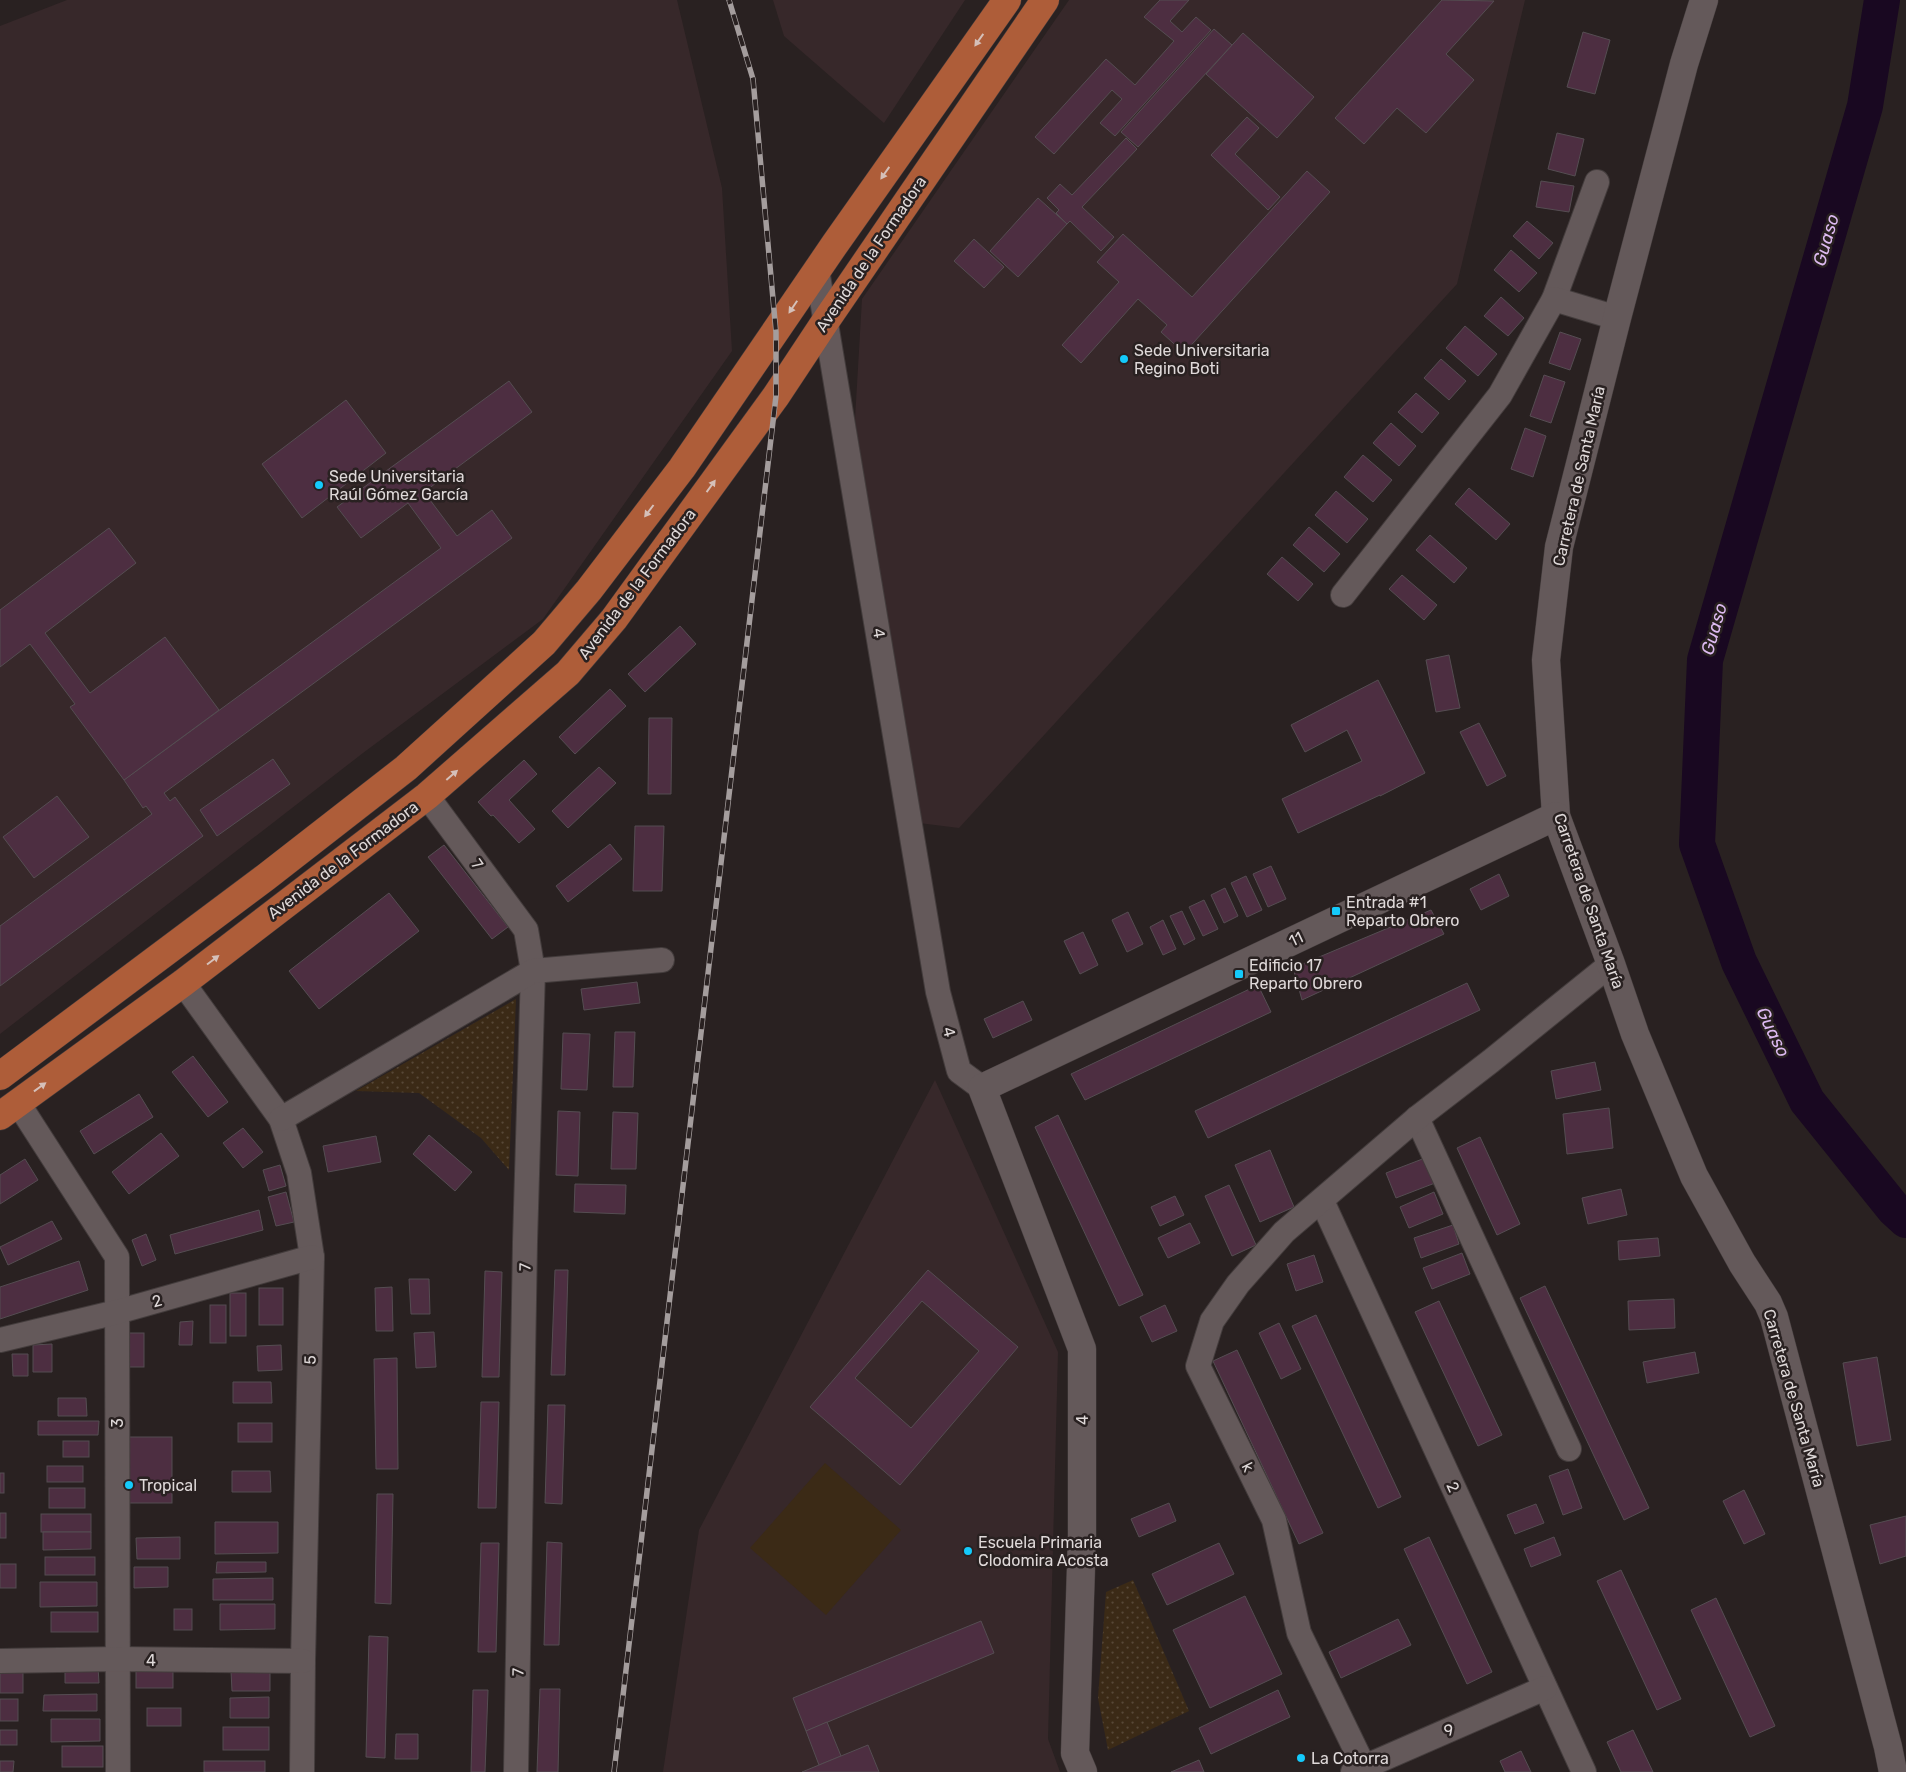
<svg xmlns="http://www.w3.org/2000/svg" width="1906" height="1772" viewBox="0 0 1906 1772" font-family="Rubik,sans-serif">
<defs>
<pattern id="grass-dots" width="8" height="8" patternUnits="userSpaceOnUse" patternTransform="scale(1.25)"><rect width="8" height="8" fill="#3b2a16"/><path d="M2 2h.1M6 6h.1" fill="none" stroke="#574837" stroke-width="1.8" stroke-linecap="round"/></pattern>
</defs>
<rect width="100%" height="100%" fill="#292121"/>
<g fill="#37282a">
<polygon points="67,0 677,0 722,188 732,351 543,619 363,753 0,1034 0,26"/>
<polygon points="773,0 965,0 884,123 784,36"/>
<polygon points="1069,0 1525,0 1457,284 959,828 919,823 855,419 862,299"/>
<polygon points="935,1080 1058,1352 1048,1739 1060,1772 663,1772 699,1530"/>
</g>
<g fill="url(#grass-dots)">
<polygon points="516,999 509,1170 481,1138 419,1093 356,1091"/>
<polygon points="1133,1580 1189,1711 1108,1750 1098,1698 1106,1592"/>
</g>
<polygon fill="#3b2a16" points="825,1463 901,1530 826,1615 750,1548"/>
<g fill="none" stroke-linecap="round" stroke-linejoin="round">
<polyline stroke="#190821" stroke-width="36" points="1882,0 1865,106 1705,660 1697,844 1739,962 1807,1101 1894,1209 1906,1220"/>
</g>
<g fill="#4d2e41" stroke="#554d52" fill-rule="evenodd">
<polygon points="1160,0 1189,0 1170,21 1182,32 1196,17 1211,30 1115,136 1100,123 1122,99 1112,90 1054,154 1035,137 1106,59 1135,85 1174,41 1144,17"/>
<polygon points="1442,0 1494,1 1446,54 1474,80 1426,133 1397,108 1364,144 1335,118"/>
<polygon points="1214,29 1232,45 1138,147 1121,132"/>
<polygon points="1583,32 1610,40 1595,94 1567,87"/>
<polygon points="1243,33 1314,97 1277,138 1206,74"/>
<polygon points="1247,117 1259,128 1235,154 1280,197 1268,210 1211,155"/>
<polygon points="1557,133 1584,139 1575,176 1548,169"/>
<polygon points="1126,138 1137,149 1082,207 1114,237 1101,251 1070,221 1067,224 1056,213 1059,210 1047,198 1060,184 1072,195"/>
<polygon points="1307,171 1330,192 1184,353 1161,332 1167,325 1138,299 1081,363 1062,345 1119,282 1097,262 1123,234 1192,297"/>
<polygon points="1541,181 1574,186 1569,212 1536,207"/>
<polygon points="1038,198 1067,224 1018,277 990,251"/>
<polygon points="1527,221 1553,243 1539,259 1513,236"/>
<polygon points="974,239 1004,267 984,288 954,261"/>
<polygon points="1511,250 1537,273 1519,292 1494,270"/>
<polygon points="1501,297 1524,318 1508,336 1484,316"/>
<polygon points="1465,326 1497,354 1478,376 1446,348"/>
<polygon points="1560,332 1581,339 1570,370 1549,363"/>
<polygon points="1441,359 1466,381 1449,400 1424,378"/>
<polygon points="1544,375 1565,382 1551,423 1530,416"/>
<polygon points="509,381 532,412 424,492 457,536 492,510 512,538 164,793 170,801 175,797 203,836 0,986 0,926 152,814 146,806 143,808 124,780 441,548 408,503 361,538 337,507"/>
<polygon points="1416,393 1439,413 1422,433 1398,412"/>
<polygon points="346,400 386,453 302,518 262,464"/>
<polygon points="1391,423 1416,446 1399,466 1373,443"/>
<polygon points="1525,428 1546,436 1533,477 1511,469"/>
<polygon points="1363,455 1392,480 1373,502 1344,477"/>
<polygon points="1469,488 1510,524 1496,540 1455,504"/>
<polygon points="1336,491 1368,519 1347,543 1315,515"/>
<polygon points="1309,527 1340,554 1324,572 1293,545"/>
<polygon points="109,528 136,563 45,633 90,693 165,637 219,710 124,780 70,707 75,704 30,644 0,667 0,610"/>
<polygon points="1430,535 1467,568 1454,583 1416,550"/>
<polygon points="1282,557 1313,584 1298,601 1267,574"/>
<polygon points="1402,575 1437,605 1424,620 1389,589"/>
<polygon points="680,626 696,644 645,692 628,674"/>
<polygon points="1449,655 1460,708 1436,712 1426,660"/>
<polygon points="1378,680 1425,773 1380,796 1380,795 1298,833 1282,799 1362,761 1347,730 1305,752 1291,725"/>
<polygon points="610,689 626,706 575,754 559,737"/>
<polygon points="649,718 672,718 671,794 648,794"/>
<polygon points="1479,723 1506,776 1487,786 1460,732"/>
<polygon points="273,759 290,784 217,836 200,810"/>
<polygon points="524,760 537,774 509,800 535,829 519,843 493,815 491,816 478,802"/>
<polygon points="599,767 616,783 568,828 552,811"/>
<polygon points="57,796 89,837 34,878 3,837"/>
<polygon points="635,826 664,826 662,891 633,891"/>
<polygon points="610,844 622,859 568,902 556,886"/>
<polygon points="444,845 508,927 492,939 428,857"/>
<polygon points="1271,866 1286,899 1268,907 1253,874"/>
<polygon points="1499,874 1509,896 1481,910 1470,889"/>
<polygon points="1246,876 1262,910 1247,917 1231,883"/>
<polygon points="1225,888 1238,916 1224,923 1211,895"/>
<polygon points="389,893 419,931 319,1009 289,971"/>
<polygon points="1204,900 1218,929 1203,936 1189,907"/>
<polygon points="1431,910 1444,934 1302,1000 1293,968"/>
<polygon points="1182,911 1195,939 1184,945 1170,916"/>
<polygon points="1128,912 1143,944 1127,952 1112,920"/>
<polygon points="1163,920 1176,949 1163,955 1150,927"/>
<polygon points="1083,932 1098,965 1080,974 1064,941"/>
<polygon points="637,982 640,1003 584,1010 581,989"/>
<polygon points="1467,983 1480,1010 1208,1138 1195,1111"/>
<polygon points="1258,985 1271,1012 1085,1100 1071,1074"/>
<polygon points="1023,1001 1032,1020 993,1038 984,1019"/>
<polygon points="615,1032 635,1032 633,1087 613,1087"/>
<polygon points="563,1033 590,1034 587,1090 561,1089"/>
<polygon points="193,1056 228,1102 208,1117 172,1072"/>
<polygon points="1595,1062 1601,1090 1556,1099 1551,1071"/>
<polygon points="139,1094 153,1117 94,1154 80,1131"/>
<polygon points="1609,1108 1613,1148 1567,1154 1563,1114"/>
<polygon points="558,1111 580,1112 578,1176 556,1175"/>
<polygon points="613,1112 638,1113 636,1169 611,1169"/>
<polygon points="1058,1115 1143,1295 1119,1306 1035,1127"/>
<polygon points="243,1128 263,1152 243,1168 223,1143"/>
<polygon points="161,1133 179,1156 129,1194 112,1172"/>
<polygon points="429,1135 472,1172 455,1191 413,1154"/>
<polygon points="376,1136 381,1162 328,1172 323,1146"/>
<polygon points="1480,1137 1520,1224 1497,1235 1457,1148"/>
<polygon points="1270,1150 1294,1207 1260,1222 1235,1165"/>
<polygon points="1425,1158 1435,1183 1396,1198 1386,1173"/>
<polygon points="25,1159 38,1180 0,1204 0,1175"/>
<polygon points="280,1165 286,1186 269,1191 263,1170"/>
<polygon points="575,1184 626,1185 625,1214 574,1212"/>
<polygon points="1229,1185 1256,1245 1232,1256 1205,1196"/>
<polygon points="1621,1189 1627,1215 1588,1224 1582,1198"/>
<polygon points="286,1192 294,1222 276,1226 268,1197"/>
<polygon points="1434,1192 1443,1214 1409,1228 1400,1207"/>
<polygon points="1175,1196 1184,1215 1160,1226 1151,1207"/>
<polygon points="259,1210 263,1230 175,1254 170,1235"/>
<polygon points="52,1221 62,1239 8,1265 0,1247"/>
<polygon points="1190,1223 1200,1243 1168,1258 1158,1238"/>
<polygon points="1453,1225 1459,1244 1421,1258 1414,1238"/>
<polygon points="146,1234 156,1260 142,1266 132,1240"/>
<polygon points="1658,1238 1660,1256 1619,1260 1618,1241"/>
<polygon points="1462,1253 1470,1274 1432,1289 1423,1268"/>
<polygon points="1314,1255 1323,1282 1296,1291 1287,1264"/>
<polygon points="79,1261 88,1290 0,1319 0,1287"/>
<polygon points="555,1270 568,1270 565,1375 551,1375"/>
<path d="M 928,1270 L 1018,1347 L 900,1485 L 810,1407 ZM 922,1301 L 979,1351 L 911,1428 L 855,1378 Z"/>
<polygon points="485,1271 502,1272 499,1377 482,1377"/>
<polygon points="409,1279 429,1279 430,1314 411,1314"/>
<polygon points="1545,1286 1649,1508 1624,1520 1520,1298"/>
<polygon points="392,1287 393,1331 376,1331 375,1288"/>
<rect x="259" y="1288" width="24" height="37"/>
<rect x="230" y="1293" width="16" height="43"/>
<polygon points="1674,1299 1675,1328 1629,1330 1628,1301"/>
<polygon points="1439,1301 1502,1435 1478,1446 1415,1312"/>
<rect x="210" y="1305" width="16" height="38"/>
<polygon points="1165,1305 1177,1331 1152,1342 1140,1317"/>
<polygon points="1316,1315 1401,1497 1378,1508 1292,1326"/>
<polygon points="193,1321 192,1345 179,1345 180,1322"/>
<polygon points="1279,1323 1301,1369 1281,1379 1259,1333"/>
<polygon points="434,1332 436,1367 416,1368 414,1333"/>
<rect x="128" y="1333" width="16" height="34"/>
<polygon points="52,1344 52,1372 33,1372 33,1345"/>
<polygon points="281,1345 282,1370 258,1371 257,1346"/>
<polygon points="1237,1350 1323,1533 1299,1544 1213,1361"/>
<polygon points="1695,1352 1699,1373 1647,1383 1643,1362"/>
<polygon points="12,1354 28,1354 28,1376 13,1376"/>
<polygon points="1877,1357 1891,1440 1857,1446 1843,1363"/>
<polygon points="397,1358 398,1469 376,1469 374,1359"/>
<polygon points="233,1382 271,1382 272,1403 233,1403"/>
<polygon points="58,1398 86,1398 87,1416 58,1416"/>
<polygon points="481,1402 499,1402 496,1508 478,1508"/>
<polygon points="548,1405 565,1405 562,1504 545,1503"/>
<polygon points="38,1421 99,1421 98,1435 38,1435"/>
<rect x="238" y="1423" width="34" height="19"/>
<rect x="125" y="1437" width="47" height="66"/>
<rect x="63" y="1441" width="26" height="16"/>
<rect x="47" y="1466" width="36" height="16"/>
<polygon points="1568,1469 1582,1508 1563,1515 1549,1476"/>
<polygon points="232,1471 270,1471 271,1492 232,1492"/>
<rect x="0" y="1473" width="4" height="20"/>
<rect x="49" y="1488" width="36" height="20"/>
<polygon points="1744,1490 1765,1534 1744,1544 1723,1501"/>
<polygon points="377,1494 393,1494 391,1604 375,1603"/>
<polygon points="1169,1503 1176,1521 1139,1537 1131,1519"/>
<polygon points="1536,1504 1544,1523 1515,1534 1507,1515"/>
<rect x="0" y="1513" width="6" height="25"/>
<rect x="41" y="1514" width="50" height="18"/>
<polygon points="1906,1516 1906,1556 1880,1564 1870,1525"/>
<polygon points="215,1522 278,1522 278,1553 215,1554"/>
<polygon points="43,1532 91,1532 91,1549 43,1550"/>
<polygon points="180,1537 180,1559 137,1559 136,1538"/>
<polygon points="1429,1537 1492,1672 1467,1684 1404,1549"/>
<polygon points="1554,1537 1561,1555 1531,1567 1524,1549"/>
<polygon points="547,1542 562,1543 559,1645 544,1645"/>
<polygon points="481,1543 499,1543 496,1652 478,1652"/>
<polygon points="1219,1543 1234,1574 1167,1605 1152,1574"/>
<rect x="45" y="1557" width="50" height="18"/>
<polygon points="217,1562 266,1562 266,1572 216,1573"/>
<rect x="0" y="1564" width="16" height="24"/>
<polygon points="134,1567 168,1567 168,1587 134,1588"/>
<polygon points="1621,1570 1681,1699 1657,1710 1597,1581"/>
<polygon points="273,1578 273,1600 213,1600 213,1579"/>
<polygon points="40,1582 97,1582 97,1606 40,1607"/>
<polygon points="1245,1596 1282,1674 1210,1708 1173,1630"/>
<polygon points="1716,1598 1775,1726 1750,1737 1691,1610"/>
<polygon points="220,1604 275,1604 275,1629 220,1630"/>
<rect x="174" y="1609" width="18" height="21"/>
<rect x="51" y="1612" width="47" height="20"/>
<polygon points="1398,1619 1411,1645 1341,1678 1329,1652"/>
<polygon points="981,1621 994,1653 806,1731 793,1698"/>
<polygon points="369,1636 388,1637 385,1758 366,1757"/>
<polygon points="65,1667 98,1667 99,1683 65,1683"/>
<rect x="0" y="1671" width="23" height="22"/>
<rect x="136" y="1671" width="37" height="17"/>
<polygon points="231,1671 270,1671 270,1691 232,1691"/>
<polygon points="540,1689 560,1689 558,1772 537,1772"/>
<polygon points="473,1690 488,1690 485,1772 471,1772"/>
<polygon points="1278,1690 1290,1717 1211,1754 1199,1728"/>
<polygon points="97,1694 97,1711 43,1711 44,1695"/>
<polygon points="269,1697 269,1718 230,1718 230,1698"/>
<rect x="0" y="1699" width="18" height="22"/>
<rect x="147" y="1708" width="34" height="18"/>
<polygon points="51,1719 100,1719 100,1741 51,1742"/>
<polygon points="827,1722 841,1756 819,1765 806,1731"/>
<rect x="223" y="1727" width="46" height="23"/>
<rect x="0" y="1730" width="17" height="15"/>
<polygon points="1633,1730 1653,1772 1621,1772 1607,1742"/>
<polygon points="396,1734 418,1734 418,1759 395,1759"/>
<polygon points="868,1745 879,1772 802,1772 841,1756"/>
<rect x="62" y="1746" width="41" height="21"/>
<polygon points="1521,1751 1531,1772 1505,1772 1500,1761"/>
<polygon points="1199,1760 1204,1772 1171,1772"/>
<polygon points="0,1761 14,1761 13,1772 0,1772"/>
<rect x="204" y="1761" width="61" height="11"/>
</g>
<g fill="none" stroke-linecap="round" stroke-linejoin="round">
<g stroke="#433c3c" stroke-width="26">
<g id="street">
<polyline points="817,270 938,992 959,1071 982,1088"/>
<polyline points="1554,299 1597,182"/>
<polyline points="1343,595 1500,395 1554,299 1617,318"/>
<polyline points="427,796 526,930 533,971 525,1242 516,1772"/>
<polyline points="183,983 281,1119 299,1173 312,1257 303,1661 302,1772"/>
<polyline points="18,1103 117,1257 118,1772"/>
<polyline points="1417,1118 1569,1449"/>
<polyline points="281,1119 533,971 662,960"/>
<polyline points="1322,1201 1584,1772"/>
<polyline points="0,1340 117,1312 312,1257"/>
<polyline points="0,1661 117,1659 303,1661"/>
<polyline points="1364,1767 1299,1633 1274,1520 1198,1366 1212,1321 1238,1284 1284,1232 1417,1118 1491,1061 1611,964"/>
<polyline points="1353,1772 1545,1688"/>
</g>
</g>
<g stroke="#433c3c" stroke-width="29">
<g id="secondary">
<polyline points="1704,0 1684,64 1617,318 1559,547 1546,660 1556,816 1611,964 1635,1034 1694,1176 1742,1263 1768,1303 1774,1317 1888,1747 1893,1772"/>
<polyline points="1083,1772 1075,1753 1082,1536 1082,1349 982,1088 1556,816"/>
</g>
</g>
<g stroke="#433c3c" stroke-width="29">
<g id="primary">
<polyline points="0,1076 266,877 406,768 544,643 589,590 682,468 835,244 1007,0"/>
<polyline points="0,1116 183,983 427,796 568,673 614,619 776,396 827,319 1045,0"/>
</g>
</g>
<use href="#street" stroke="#64595a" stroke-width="24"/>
<use href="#secondary" stroke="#64595a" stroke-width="28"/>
<use href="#primary" stroke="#ae5d39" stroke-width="28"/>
<g stroke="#a49d9d" stroke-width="5.5">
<polyline id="rail" points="614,1772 776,396 776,332 753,79 729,0"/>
</g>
<use href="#rail" stroke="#292121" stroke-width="4" stroke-dasharray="11" stroke-linecap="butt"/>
</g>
<defs><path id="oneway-solid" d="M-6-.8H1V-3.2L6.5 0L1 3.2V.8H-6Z" transform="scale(1.25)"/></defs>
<g fill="#d5c0b9">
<use href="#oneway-solid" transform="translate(979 40) rotate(125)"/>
<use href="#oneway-solid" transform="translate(885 173) rotate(125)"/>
<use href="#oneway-solid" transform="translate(793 307) rotate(124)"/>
<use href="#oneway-solid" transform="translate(711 486) rotate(-54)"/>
<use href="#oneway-solid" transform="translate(649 511) rotate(127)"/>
<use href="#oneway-solid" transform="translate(452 775) rotate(-41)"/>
<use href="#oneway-solid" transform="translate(213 960) rotate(-37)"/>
<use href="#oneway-solid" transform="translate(40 1087) rotate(-36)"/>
</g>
<g fill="#14cafb" stroke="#292121" stroke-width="2">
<circle cx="1124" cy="359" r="5"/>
<circle cx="319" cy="485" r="5"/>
<rect x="1331" y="906" width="10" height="10" rx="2.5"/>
<rect x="1234" y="969" width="10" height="10" rx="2.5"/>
<circle cx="129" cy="1485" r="5"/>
<circle cx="968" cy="1551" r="5"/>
<circle cx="1301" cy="1758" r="5"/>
</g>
<g text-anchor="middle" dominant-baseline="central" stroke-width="5" stroke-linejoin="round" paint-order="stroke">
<g font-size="16" fill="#dfd9d9" stroke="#292121">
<text transform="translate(871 254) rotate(-56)">Avenida de la Formadora</text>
<text transform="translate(1579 476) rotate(-77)">Carretera de Santa María</text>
<text transform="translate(637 584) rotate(-53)">Avenida de la Formadora</text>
<text transform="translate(879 633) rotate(81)">4</text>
<text transform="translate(343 860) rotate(-37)">Avenida de la Formadora</text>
<text transform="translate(477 864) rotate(54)">7</text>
<text transform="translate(1589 901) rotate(71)">Carretera de Santa María</text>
<text transform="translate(1296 939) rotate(-25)">11</text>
<text transform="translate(949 1032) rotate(75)">4</text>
<text transform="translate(525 1267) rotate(-89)">7</text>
<text transform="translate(157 1301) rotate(-16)">2</text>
<text transform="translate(310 1360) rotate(-89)">5</text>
<text transform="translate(1794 1398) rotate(74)">Carretera de Santa María</text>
<text transform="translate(1082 1420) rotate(-90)">4</text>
<text transform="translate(117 1423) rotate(-90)">3</text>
<text transform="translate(1248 1467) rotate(64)">k</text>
<text transform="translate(1453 1487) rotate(65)">2</text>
<text x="151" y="1660">4</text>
<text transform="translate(518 1672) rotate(-89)">7</text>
<text transform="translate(1449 1730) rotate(-24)">9</text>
</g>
<g font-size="16" fill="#dfd9d9" stroke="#292121" text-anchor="start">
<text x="1134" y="350">Sede Universitaria<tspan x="1134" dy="18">Regino Boti</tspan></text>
<text x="329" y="476">Sede Universitaria<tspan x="329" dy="18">Raúl Gómez García</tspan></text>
<text x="1346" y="902">Entrada #1<tspan x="1346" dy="18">Reparto Obrero</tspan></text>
<text x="1249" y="965">Edificio 17<tspan x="1249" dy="18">Reparto Obrero</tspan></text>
<text x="139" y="1485">Tropical</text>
<text x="978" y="1542">Escuela Primaria<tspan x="978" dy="18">Clodomira Acosta</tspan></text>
<text x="1311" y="1758">La Cotorra</text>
</g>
<g font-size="18" font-style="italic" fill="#ddbaf1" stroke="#292121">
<text transform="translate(1826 240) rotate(-74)">Guaso</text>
<text transform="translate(1714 629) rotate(-74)">Guaso</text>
<text transform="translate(1773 1032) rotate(64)">Guaso</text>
</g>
</g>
</svg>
